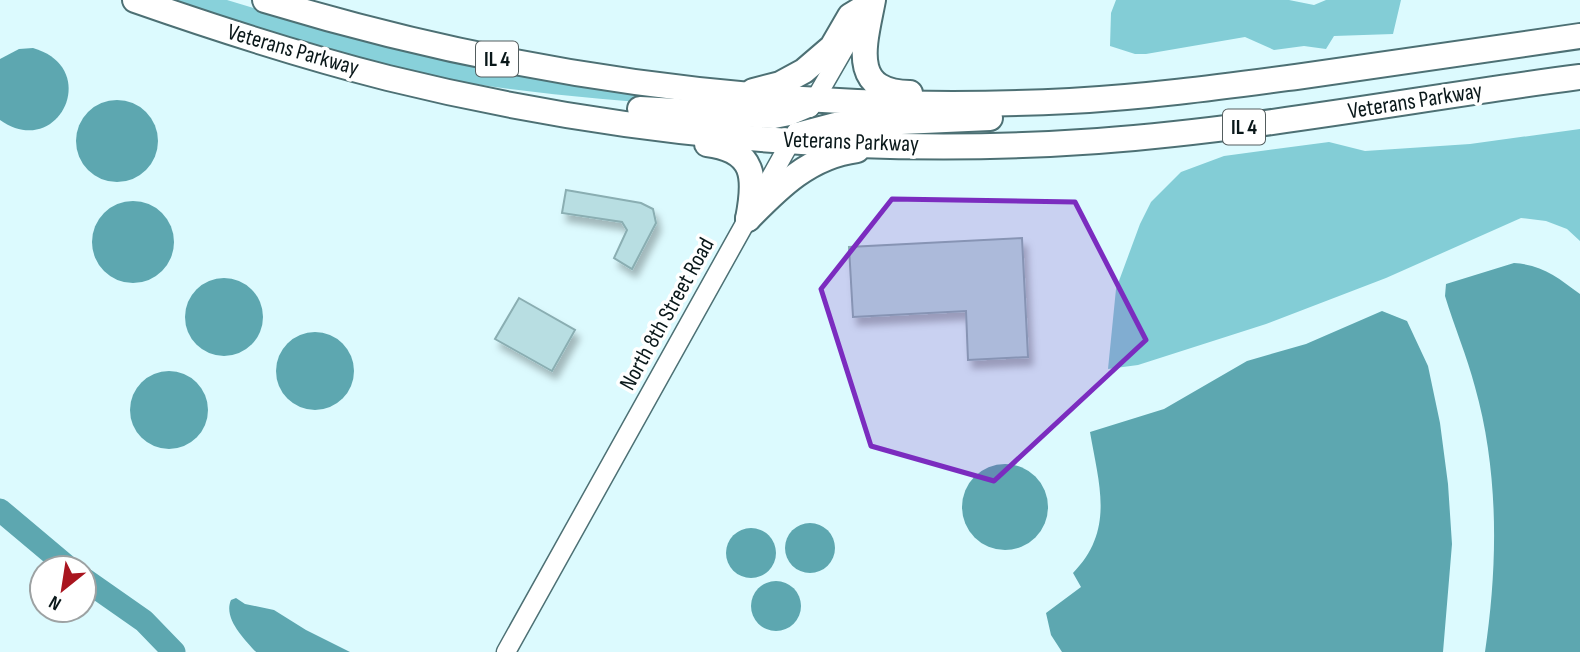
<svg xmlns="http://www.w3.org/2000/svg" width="1580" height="652" viewBox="0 0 1580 652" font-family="'Sofia Sans Condensed',sans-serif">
<defs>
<filter id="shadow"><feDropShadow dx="4.5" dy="8" stdDeviation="3.5" flood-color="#0004"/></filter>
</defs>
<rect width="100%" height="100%" fill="#dcfafe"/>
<path fill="#88d1da" d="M 167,0 L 227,0 L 316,27 L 431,57 L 520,75 L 692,101 L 692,106 C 609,100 525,93 443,79 C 352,64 256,28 167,0 Z"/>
<g fill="#83cdd6">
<polygon points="1116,0 1289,0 1314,5 1326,0 1401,0 1393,34 1334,36 1326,49 1304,46 1274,50 1245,37 1146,54 1135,54 1110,46 1111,13"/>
<polygon points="1580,129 1580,241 1567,229 1546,221 1521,218 1386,278 1266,324 1138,365 1108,369 1116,289 1140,224 1151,202 1181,172 1224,156 1329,142 1365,151 1470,144"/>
</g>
<g fill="#5da7b0">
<path d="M 33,48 C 103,68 58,161 0,120 L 0,59 L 19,49 Z"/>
<circle cx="117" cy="141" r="41"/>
<circle cx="133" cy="242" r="41"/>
<path d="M 1514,263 C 1543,265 1557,277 1580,294 L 1580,652 L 1485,652 C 1498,565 1499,472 1475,387 C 1467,356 1454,326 1445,296 L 1446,284 Z"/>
<circle cx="224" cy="317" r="39"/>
<path d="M 1382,311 L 1407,321 L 1428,366 L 1440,423 L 1448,484 L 1452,544 L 1443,652 L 1062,652 L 1051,635 L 1046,613 L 1081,587 L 1073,573 C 1115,530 1099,485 1090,432 L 1164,409 L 1247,361 L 1306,344 Z"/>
<circle cx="315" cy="371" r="39"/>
<circle cx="169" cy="410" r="39"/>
<circle cx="1005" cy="507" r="43"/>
<circle cx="810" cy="548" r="25"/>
<circle cx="751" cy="553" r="25"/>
<circle cx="776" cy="606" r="25"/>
<path d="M 236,598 L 245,604 L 274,610 L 306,630 L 350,652 L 256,652 C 244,639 223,618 231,600 Z"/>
</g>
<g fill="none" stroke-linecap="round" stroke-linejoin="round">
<g stroke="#5da7b0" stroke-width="23">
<polyline points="0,510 69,568"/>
<polyline points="84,579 144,621 174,652"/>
</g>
</g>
<g fill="#b8dee2" stroke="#8aaeb2" stroke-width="2" filter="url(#shadow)">
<polygon points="566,190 641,203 653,209 656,223 632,269 614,258 627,230 622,222 562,213"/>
<polygon points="1022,238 1028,357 968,360 966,311 853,317 849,247"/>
<polygon points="519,298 575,330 552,371 495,339"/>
</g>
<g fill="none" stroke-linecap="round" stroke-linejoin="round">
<g stroke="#4d7074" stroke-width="21">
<g id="minor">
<polyline points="810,108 852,35"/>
<polyline points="506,652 796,132"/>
</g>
</g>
<g stroke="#4d7074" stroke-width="28">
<g id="highway">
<path d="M 135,0 C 218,29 302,56 388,78 C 618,135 861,158 1098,141 C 1260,129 1419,98 1580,77"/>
<path d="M 265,0 C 528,80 795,115 1070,101 C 1146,97 1220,87 1296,77 C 1390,64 1485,50 1580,36"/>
<path d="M 873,0 C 865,43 848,92 910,93"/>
<polyline points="753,91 780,84 804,71 832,47 850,16 868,5"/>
<polyline points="640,109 774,116 789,113 808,105"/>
<polyline points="801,134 835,125 990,118"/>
<path d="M 707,144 C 756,150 756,178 748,219"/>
<path d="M 748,219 C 779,187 810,156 857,150"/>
</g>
</g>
<use href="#minor" stroke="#fff" stroke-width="18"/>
<use href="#highway" stroke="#fff" stroke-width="24"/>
</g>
<path fill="#7b2cbf" fill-opacity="0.2" stroke="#7b2cbf" stroke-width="5" stroke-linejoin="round" d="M 892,199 L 1075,202 L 1146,340 L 994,481 L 871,446 L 821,289 Z"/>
<g text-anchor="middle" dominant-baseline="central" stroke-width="7" stroke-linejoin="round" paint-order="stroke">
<g fill="#fff" stroke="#535d5e" stroke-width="2">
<rect x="476" y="41.5" width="42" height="35" rx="5"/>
<rect x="1223" y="109.5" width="42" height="35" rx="5"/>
</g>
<g font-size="21" font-weight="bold" fill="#091719">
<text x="497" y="59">IL 4</text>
<text x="1244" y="127">IL 4</text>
</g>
<g font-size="23" fill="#091719" stroke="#fff">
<text transform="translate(293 50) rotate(16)">Veterans Parkway</text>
<text transform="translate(1415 101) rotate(-9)">Veterans Parkway</text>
<text transform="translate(851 142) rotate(2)">Veterans Parkway</text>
<text transform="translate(667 314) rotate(-61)">North 8th Street Road</text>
</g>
</g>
<g transform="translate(63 589) rotate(210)"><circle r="33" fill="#ffffff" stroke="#9da2a3" stroke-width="2"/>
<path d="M0-5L12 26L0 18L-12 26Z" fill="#a9151f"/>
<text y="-10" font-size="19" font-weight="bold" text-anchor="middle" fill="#091719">N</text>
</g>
</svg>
